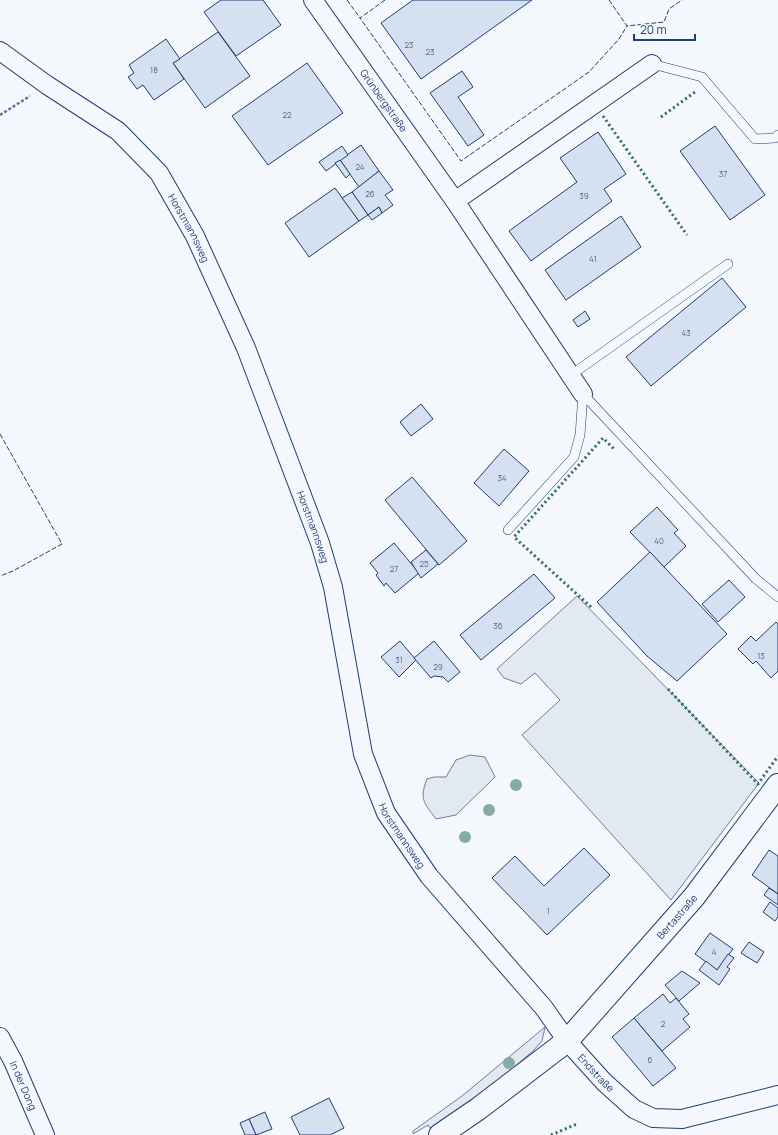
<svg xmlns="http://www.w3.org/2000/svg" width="778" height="1135" viewBox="0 0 778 1135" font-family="Manrope,sans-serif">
<rect width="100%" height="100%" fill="#f4f7fb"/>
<g fill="#e3e9f0" stroke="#687fa3">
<polygon points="577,596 759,783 671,900 522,735 560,700 535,673 521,684 504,678 497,669"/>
<path d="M 470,755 L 485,757 L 495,777 L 456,815 L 436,819 C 424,803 419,799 427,779 L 434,777 L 446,777 L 456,760 Z"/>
<polygon points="545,1027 542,1041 534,1050 505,1075 431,1129 428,1125 413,1134 413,1131 462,1096"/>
</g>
<g fill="#d5e0f0" stroke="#1d3f73">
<polygon points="221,0 263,0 281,25 236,56 204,12"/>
<polygon points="413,0 532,0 421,79 381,23"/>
<polygon points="218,32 250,76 205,108 173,63"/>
<polygon points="166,39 180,59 173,63 184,79 154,100 143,85 137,89 128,77 134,73 129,65"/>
<polygon points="307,63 343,113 268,165 232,116"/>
<polygon points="462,71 473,87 458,97 484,135 468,146 430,93"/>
<polygon points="715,126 765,195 730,220 680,151"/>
<polygon points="598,132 626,174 604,189 612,201 531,261 509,231 577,182 560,158"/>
<polygon points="361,145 379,171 359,187 340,160"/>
<polygon points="342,146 348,155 326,171 319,162"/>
<polygon points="340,160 350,174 346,178 335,163"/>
<polygon points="379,171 393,190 385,195 393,205 382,213 379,207 368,215 352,192"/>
<polygon points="335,188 359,221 309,257 285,223"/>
<polygon points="352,192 368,215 359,221 342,198"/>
<polygon points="379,207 382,213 372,220 368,215"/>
<polygon points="621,216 641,247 566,300 545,270"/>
<polygon points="722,278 746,307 651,386 626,357"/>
<polygon points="585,311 590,319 578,327 573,320"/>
<polygon points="421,404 433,419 411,436 400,422"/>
<polygon points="504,449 529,471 499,506 474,483"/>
<polygon points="412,477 467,541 439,565 385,500"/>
<polygon points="657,507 678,530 674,533 686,546 664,567 630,532"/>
<polygon points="394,543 419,573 395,593 386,583 384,586 376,575 378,573 370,563"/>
<polygon points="426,550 438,564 421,578 411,562"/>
<polygon points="650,552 727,634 677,681 647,656 597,602"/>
<polygon points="534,574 555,598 481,660 460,635"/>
<polygon points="729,580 745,597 718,622 702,604"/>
<polygon points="776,622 778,624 778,671 771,678 756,661 753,664 738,649 751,636 756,641"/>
<polygon points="400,641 416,660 399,677 381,657"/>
<polygon points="434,641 460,672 448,682 443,677 434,676 431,678 414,658"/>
<polygon points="584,848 610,875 547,935 492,878 515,856 544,886"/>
<polygon points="769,850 778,856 778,894 752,875"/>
<polygon points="769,888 778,894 778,905 764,895"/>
<polygon points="770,902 778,908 778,917 775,921 763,912"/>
<polygon points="710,933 733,949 717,970 695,954"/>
<polygon points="749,942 764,952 757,963 741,953"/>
<polygon points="728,954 734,958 727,967 730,969 719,985 699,970 706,961 717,970"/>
<polygon points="682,971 700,983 679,1001 665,985"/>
<polygon points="663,994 670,1003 676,998 689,1014 683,1019 690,1027 662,1051 634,1018"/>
<polygon points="634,1018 676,1068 653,1086 612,1037"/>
<polygon points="329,1098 344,1128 330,1135 300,1135 291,1117"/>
<polygon points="265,1112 272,1129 256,1135 249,1119"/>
<polygon points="249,1119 256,1135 245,1135 240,1123"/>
</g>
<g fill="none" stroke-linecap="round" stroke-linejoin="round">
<g stroke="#1d3f73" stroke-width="10">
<g id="service">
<polyline points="652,64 702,77 755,139 775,138 778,135"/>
<polyline points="571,375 728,264"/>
<polyline points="583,394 756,579 778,597"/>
<polyline points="508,530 574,457 580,435 583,394"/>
</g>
</g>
<g stroke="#1d3f73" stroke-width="20">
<g id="minor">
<path id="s1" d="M 313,0 L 455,201 L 583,394"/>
<path id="s2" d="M 0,51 L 47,85 L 118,131 L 159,173 L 195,236 L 246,348 L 320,543 L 333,587 L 363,754 L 386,813 L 429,876 L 544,1008 L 567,1041 L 604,1082 L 634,1109 L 653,1118 L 682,1119 L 778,1095"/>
<polyline points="455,201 652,64"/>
<path id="s3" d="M 0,1037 L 13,1061 L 45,1135"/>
</g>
</g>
<g stroke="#1d3f73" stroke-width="24">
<g id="tertiary">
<path id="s4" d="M 440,1135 L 478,1109 L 567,1041 L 694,897 L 778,785"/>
</g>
</g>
<polyline stroke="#5e769c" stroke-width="2.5" stroke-dasharray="3 2" stroke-linecap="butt" points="0,115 30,96"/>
<use href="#service" stroke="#f4f7fb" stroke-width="9"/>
<use href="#minor" stroke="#f4f7fb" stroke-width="18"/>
<use href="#tertiary" stroke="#f4f7fb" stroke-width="22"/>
<g stroke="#2c6c60" stroke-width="3" stroke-dasharray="2 3" stroke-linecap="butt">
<polyline points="603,116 687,235"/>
<polyline points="661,117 695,92"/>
<polyline points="591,607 514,537 603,438 614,449"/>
<polyline points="668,689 758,784 778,756"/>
<polyline points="551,1135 577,1124"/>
</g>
<g stroke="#1d3f73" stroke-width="1" stroke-dasharray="5 2" stroke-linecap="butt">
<polyline points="347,0 360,18"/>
<polyline points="385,0 360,18 461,161 589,72 619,39 627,26"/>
<polyline points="609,0 627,26 664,22 669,9 682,0"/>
<polyline points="0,434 62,544 13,571 0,576"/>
</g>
</g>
<g fill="#86aba6">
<circle cx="516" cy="785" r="6"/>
<circle cx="489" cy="810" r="6"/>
<circle cx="465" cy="837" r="6"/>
<circle cx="509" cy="1063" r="6"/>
</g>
<g text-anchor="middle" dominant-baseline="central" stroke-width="3" stroke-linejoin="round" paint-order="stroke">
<g font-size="8" fill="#4b6792">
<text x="409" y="44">23</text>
<text x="430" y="51">23</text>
<text x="154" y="69">18</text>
<text x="287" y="114">22</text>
<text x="360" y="166">24</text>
<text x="723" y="173">37</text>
<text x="370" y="193">26</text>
<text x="584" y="195">39</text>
<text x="593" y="258">41</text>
<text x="686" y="332">43</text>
<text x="502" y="477">34</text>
<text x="659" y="540">40</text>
<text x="424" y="563">25</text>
<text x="394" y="568">27</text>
<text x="498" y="625">36</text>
<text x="761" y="655">13</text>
<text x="399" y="659">31</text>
<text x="438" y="666">29</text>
<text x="548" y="910">1</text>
<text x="714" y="951">4</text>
<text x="663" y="1023">2</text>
<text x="650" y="1059">6</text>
</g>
<g font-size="10" fill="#1d3f73" stroke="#f4f7fb">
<text stroke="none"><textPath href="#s1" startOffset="123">Grünbergstraße</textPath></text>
<text stroke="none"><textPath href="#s2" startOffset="264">Horstmannsweg</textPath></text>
<text stroke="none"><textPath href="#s2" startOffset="588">Horstmannsweg</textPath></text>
<text stroke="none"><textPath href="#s2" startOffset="912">Horstmannsweg</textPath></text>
<text stroke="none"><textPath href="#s4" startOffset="324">Bertastraße</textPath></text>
<text stroke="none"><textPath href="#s2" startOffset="1219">Endstraße</textPath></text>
<text stroke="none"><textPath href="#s3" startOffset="54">In der Dong</textPath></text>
</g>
</g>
<path d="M634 34v6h61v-6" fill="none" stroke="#1d3f73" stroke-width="2"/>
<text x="640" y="34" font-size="12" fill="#1d3f73" stroke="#f4f7fb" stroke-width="3" paint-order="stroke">20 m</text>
</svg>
